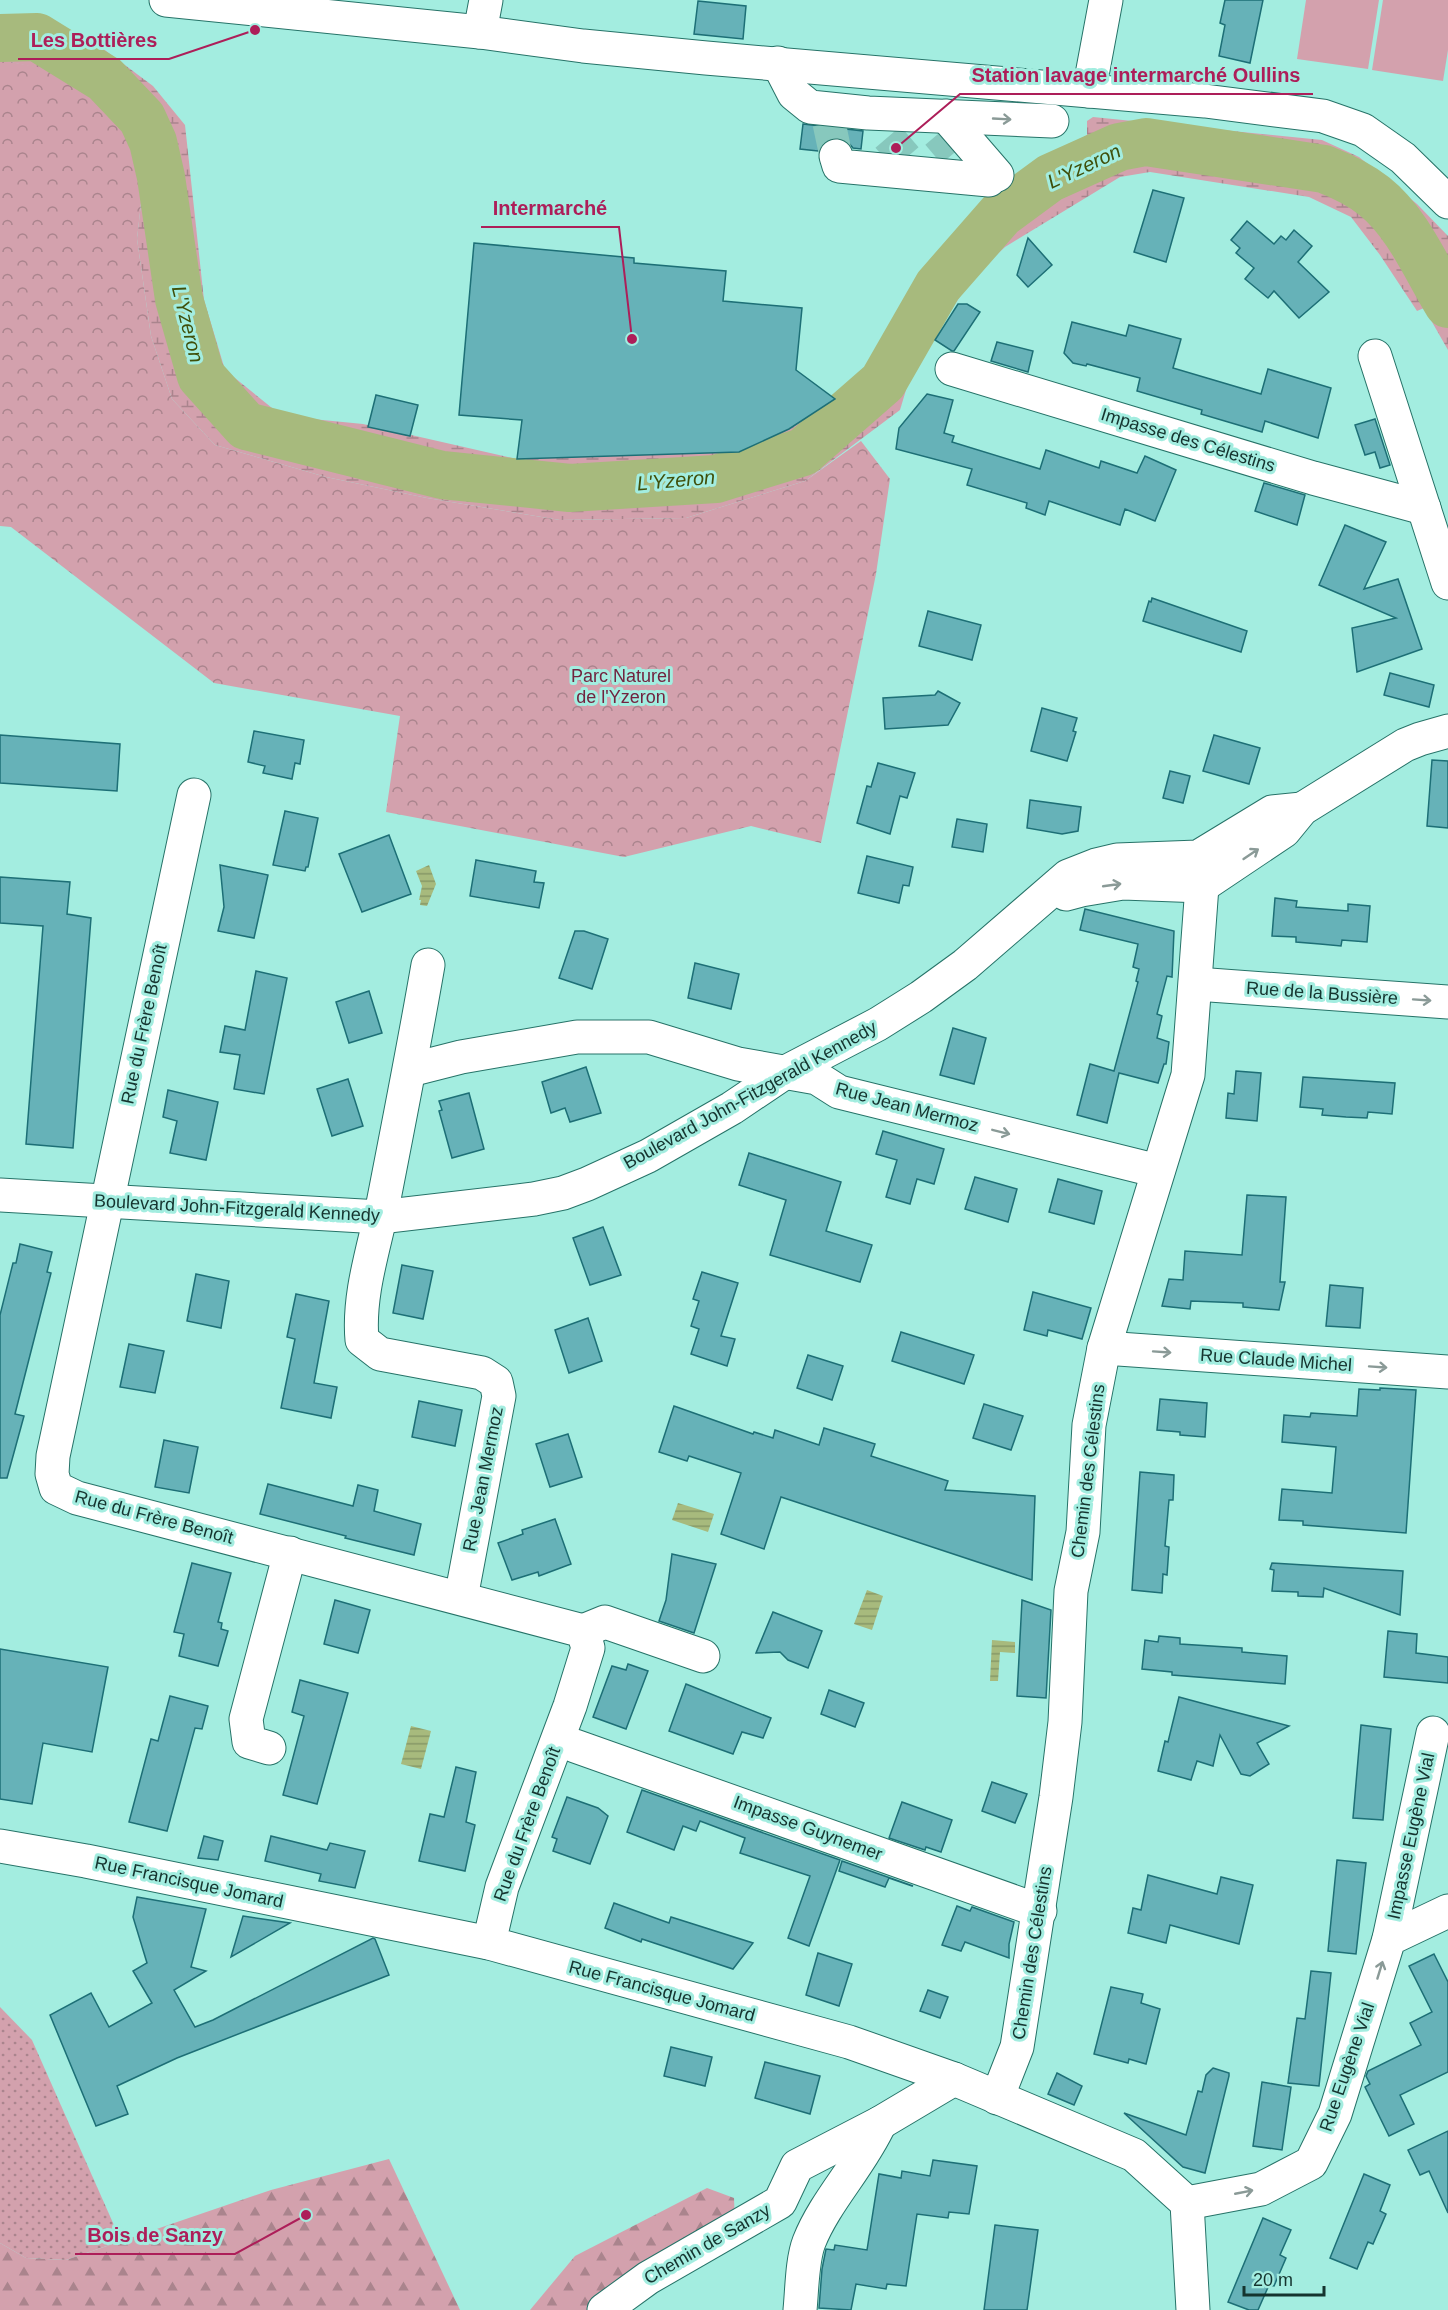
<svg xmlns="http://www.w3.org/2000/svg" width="1448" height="2310" viewBox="0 0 1448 2310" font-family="Arial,sans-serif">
<defs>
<pattern id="grass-dots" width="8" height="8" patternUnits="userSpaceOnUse" patternTransform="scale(1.5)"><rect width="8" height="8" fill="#d3a1ad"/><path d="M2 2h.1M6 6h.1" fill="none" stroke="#aa848d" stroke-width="1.8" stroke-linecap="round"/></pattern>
<pattern id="forest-firs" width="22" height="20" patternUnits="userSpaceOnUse" patternTransform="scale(1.5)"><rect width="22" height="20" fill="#d3a1ad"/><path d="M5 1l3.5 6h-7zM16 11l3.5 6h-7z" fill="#aa848d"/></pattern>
<pattern id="wetland-marsh" width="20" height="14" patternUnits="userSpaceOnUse" patternTransform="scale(1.5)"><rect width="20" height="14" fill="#d3a1ad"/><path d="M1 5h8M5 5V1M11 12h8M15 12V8" fill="none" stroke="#aa848d"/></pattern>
<pattern id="park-crowns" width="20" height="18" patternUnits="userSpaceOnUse" patternTransform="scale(1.5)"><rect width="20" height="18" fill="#d3a1ad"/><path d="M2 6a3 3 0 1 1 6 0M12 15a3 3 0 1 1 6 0" fill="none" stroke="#aa848d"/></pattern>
<pattern id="water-rules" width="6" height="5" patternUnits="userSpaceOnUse" patternTransform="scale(1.5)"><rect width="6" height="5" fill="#a7ba7d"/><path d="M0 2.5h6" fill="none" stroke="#879867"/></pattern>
</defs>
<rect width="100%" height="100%" fill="#a3ede0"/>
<polygon fill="url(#grass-dots)" points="0,2007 32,2040 121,2241 66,2260 26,2258 0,2243"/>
<g fill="url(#forest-firs)">
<polygon points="389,2159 460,2310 0,2310 0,2243 26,2258 66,2260 271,2190"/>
<polygon points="707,2188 734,2198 735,2224 590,2310 530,2310 575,2256"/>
</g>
<polygon fill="url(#wetland-marsh)" points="0,20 31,20 82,33 153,86 185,125 204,300 225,370 282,416 363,424 517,459 739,452 790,429 835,399 873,364 925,267 1005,182 1087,135 1087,121 1093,117 1322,140 1359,157 1417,204 1448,236 1448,350 1424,308 1417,311 1380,255 1351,217 1309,197 1150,172 1120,177 1005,247 972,278 912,370 900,410 805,481 686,518 560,520 427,498 326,477 215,445 172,399 151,336 137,239 142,194 116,115 48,70 0,60"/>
<polygon fill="url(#park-crowns)" points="0,60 48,69 116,115 138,148 142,194 137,239 151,336 172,399 215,445 326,477 427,498 560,520 686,518 805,481 861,441 890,479 876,574 821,843 751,826 624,857 386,812 400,716 214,683 11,527 0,526"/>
<g fill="#d3a1ad">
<polygon points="1306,0 1379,0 1368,69 1297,59"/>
<polygon points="1383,0 1448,0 1448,50 1443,81 1372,70"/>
</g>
<g fill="url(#water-rules)">
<polygon points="429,865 436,884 427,906 420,905 421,900 419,900 422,886 416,871"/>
<polygon points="678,1503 714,1514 708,1532 672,1520"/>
<polygon points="867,1590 883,1596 872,1630 854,1624"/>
<polygon points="992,1640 1015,1642 1015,1653 1000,1652 998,1681 990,1681"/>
<polygon points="411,1726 431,1731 421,1769 401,1764"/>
</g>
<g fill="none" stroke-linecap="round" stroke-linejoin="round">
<path stroke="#a7ba7d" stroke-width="48" d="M 0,38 L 37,37 L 105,79 L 142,118 L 153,142 L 161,177 L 179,299 L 201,376 L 246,426 L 442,475 L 570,488 L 716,479 L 803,452 L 883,382 L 938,286 L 1001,214 L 1050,178 L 1119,147 L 1146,142 L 1324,169 C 1342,176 1359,184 1374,196 C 1408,223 1426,268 1448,304"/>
</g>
<g fill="#66b2b8" stroke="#1d6f76" stroke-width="1.5">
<polygon points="1225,0 1263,0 1250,63 1219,56 1225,25 1220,23"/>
<polygon points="698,1 746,6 743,39 694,34"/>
<polygon points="803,124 863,131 861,149 853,148 848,142 840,138 830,138 823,143 818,151 800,149"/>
<polygon points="1153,190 1184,198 1166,262 1134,252"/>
<polygon points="1247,221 1274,244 1281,236 1286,240 1294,230 1312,246 1298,262 1329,292 1299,318 1274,291 1268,298 1245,279 1254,268 1236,253 1240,248 1231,240"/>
<polygon points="1028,238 1052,265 1028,287 1017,275"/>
<polygon points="474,243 634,258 634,263 726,271 723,301 802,308 796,370 835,399 789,429 739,452 517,459 522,420 459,415"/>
<polygon points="958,304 967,304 980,312 954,351 952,351 935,340"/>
<polygon points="1072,322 1126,336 1129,325 1181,339 1173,368 1261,394 1268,369 1331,388 1318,438 1265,421 1262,432 1201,414 1202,410 1137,391 1140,378 1087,364 1086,366 1073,363 1064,353"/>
<polygon points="997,342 1033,351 1028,372 991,361"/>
<polygon points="927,394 953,400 944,433 954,436 952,442 1040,469 1046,450 1099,468 1101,461 1137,473 1145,456 1176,470 1155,521 1125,509 1120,525 1049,501 1045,515 1026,508 1027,503 967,485 972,469 896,449 899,428"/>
<polygon points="376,395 418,405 410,436 368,427"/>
<polygon points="1375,419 1390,465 1380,468 1375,452 1365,455 1355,425"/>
<polygon points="1264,483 1305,495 1297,525 1255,511"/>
<polygon points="1345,525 1386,542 1364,589 1398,579 1422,649 1357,672 1352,628 1396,618 1319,585"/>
<polygon points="1152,598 1247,631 1241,652 1143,621 1149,601 1151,602"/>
<polygon points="928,611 981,625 972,660 919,646"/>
<polygon points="1390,673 1434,685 1429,707 1384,695"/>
<polygon points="938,691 960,703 948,725 885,729 883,698 935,695"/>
<polygon points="1042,708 1077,718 1073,731 1076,732 1067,761 1031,751"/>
<polygon points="254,731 304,740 300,764 295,763 292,779 263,773 265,766 248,762"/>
<polygon points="0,735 120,744 117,791 0,783"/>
<polygon points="1214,735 1260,748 1249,784 1203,771"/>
<polygon points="1432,760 1448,761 1448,828 1427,826"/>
<polygon points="878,763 915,773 907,798 900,796 890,834 857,823 867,786 871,787"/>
<polygon points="1170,771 1190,776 1183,803 1163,798"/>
<polygon points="1030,800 1081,807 1078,831 1062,834 1027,828"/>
<polygon points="285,811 318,818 308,867 306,867 305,871 273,865"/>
<polygon points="957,819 987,824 983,852 952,847"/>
<polygon points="389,835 411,894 362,912 339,854"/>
<polygon points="867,856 913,867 909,886 903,885 899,903 858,893"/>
<polygon points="476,860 536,871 534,882 544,883 539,908 470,896"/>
<polygon points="220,865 268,875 254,938 218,931 224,907"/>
<polygon points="0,877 70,882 67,914 91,918 73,1148 26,1144 43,926 0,923"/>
<polygon points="1275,898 1297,901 1296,907 1323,909 1348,911 1348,904 1370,906 1367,942 1342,940 1341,946 1320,944 1296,942 1296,937 1272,936"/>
<polygon points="1085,909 1174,931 1172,977 1167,976 1157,1014 1162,1016 1157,1038 1169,1042 1166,1064 1164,1064 1158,1083 1119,1073 1107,1123 1077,1115 1090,1064 1114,1071 1138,982 1136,981 1139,969 1133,967 1138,944 1080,930"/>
<polygon points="575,931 584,931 608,939 592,989 559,978"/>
<polygon points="695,963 739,974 731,1009 688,998"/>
<polygon points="256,971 287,978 264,1094 234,1089 240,1055 220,1052 225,1026 245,1030"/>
<polygon points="369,991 382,1033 349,1043 336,1002"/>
<polygon points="953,1028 986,1038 974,1084 940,1075"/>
<polygon points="586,1067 601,1113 570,1122 565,1108 551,1113 542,1082"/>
<polygon points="1236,1071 1261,1073 1257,1121 1226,1118 1228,1093 1234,1094"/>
<polygon points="1303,1077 1395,1083 1392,1114 1368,1112 1367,1118 1346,1117 1322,1115 1323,1109 1300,1107"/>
<polygon points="348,1079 363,1126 332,1136 317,1089"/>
<polygon points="168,1090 218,1102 206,1160 170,1153 177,1121 163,1117"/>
<polygon points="469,1093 484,1149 452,1158 439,1111 442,1110 439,1101"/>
<polygon points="883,1131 944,1149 934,1184 917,1179 910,1204 886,1197 897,1160 876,1154"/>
<polygon points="749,1153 841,1182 826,1231 872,1245 860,1282 770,1255 786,1200 739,1185"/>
<polygon points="975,1177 1017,1189 1008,1222 965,1209"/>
<polygon points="1058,1179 1102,1191 1094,1224 1049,1212"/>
<polygon points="1247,1195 1286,1197 1280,1282 1285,1282 1279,1310 1243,1307 1243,1303 1191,1301 1190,1309 1162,1306 1169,1279 1183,1280 1185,1251 1242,1255"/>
<polygon points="603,1227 621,1275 590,1285 573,1238"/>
<polygon points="20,1244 52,1252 47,1272 51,1273 15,1414 24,1416 7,1478 0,1478 0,1315 13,1263 16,1263"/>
<polygon points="402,1265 433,1271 423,1319 393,1313"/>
<polygon points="702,1272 738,1283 721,1336 735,1339 727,1366 691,1354 699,1329 691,1326 699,1301 693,1299"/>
<polygon points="196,1274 229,1281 221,1328 187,1321"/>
<polygon points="1330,1285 1363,1288 1360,1328 1326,1326"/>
<polygon points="1033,1292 1091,1308 1082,1339 1048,1330 1047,1336 1024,1330"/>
<polygon points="296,1294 329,1301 314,1383 337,1387 331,1418 281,1408 295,1339 287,1337"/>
<polygon points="588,1318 602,1361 569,1373 555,1330"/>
<polygon points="901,1332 974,1355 964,1384 892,1361"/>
<polygon points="129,1344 164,1351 155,1393 120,1387"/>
<polygon points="808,1355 843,1366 832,1400 797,1388"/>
<polygon points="1380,1388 1416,1390 1406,1533 1303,1525 1303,1521 1279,1520 1282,1489 1332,1493 1336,1447 1282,1442 1284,1415 1310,1417 1311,1413 1357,1416 1359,1389 1380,1390"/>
<polygon points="1160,1399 1207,1403 1205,1437 1180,1435 1180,1432 1157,1430"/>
<polygon points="419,1401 462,1410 455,1446 412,1437"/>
<polygon points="984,1404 1023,1416 1011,1450 973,1438"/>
<polygon points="674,1406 753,1434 754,1432 773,1438 775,1430 819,1445 824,1428 875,1444 871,1456 948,1481 945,1490 1035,1496 1032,1580 781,1497 764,1549 721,1534 741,1473 689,1456 687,1461 659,1452"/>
<polygon points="568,1434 582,1477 550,1487 536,1444"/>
<polygon points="164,1440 198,1447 189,1493 155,1487"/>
<polygon points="1140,1472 1174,1475 1173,1500 1169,1500 1165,1546 1169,1547 1167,1575 1163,1574 1162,1593 1132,1590"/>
<polygon points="268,1484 353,1506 358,1485 378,1490 374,1511 421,1524 414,1555 345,1538 346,1536 260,1514"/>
<polygon points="555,1519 571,1564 539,1576 538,1572 512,1580 498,1543 523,1534 522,1530"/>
<polygon points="672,1554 716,1564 694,1633 659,1621 666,1600"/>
<polygon points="192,1563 231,1573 218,1622 222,1623 221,1629 228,1631 218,1666 179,1656 184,1634 174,1632"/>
<polygon points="1272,1563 1403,1571 1400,1615 1324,1588 1323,1597 1298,1596 1298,1592 1272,1591 1274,1570 1270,1569"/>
<polygon points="335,1600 370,1610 358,1653 324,1644"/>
<polygon points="1022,1600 1051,1610 1046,1698 1017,1696"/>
<polygon points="773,1612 822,1631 808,1668 788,1660 780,1652 756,1653"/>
<polygon points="1388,1631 1417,1634 1416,1653 1448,1657 1448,1683 1384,1677"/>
<polygon points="1159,1636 1180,1638 1180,1644 1242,1648 1242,1652 1287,1656 1285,1684 1172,1675 1172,1672 1142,1669 1145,1640 1158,1642"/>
<polygon points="0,1649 108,1667 92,1752 43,1743 32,1804 0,1799"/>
<polygon points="628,1664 648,1671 626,1729 593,1717 612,1666 626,1670"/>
<polygon points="300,1680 348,1693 317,1804 283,1795 304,1716 292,1712"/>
<polygon points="686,1684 771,1718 763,1738 742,1732 733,1754 669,1731"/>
<polygon points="829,1690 864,1703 855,1727 821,1714"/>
<polygon points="170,1696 208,1706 202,1729 195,1728 167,1831 129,1822 151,1739 158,1741"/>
<polygon points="1179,1697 1227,1710 1289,1726 1257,1743 1269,1764 1250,1776 1241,1774 1220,1735 1213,1766 1197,1761 1191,1780 1158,1771 1165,1741 1168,1742"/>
<polygon points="1361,1725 1391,1729 1383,1820 1353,1818"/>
<polygon points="456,1767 476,1772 466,1822 475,1825 465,1871 419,1861 430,1814 444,1817"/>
<polygon points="992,1782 1027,1794 1015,1823 982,1811"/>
<polygon points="642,1790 840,1860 809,1946 788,1938 810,1876 740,1853 745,1838 700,1821 696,1831 683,1826 674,1850 627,1832"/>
<polygon points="567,1797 598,1808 608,1816 590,1864 553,1851 557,1839 552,1837"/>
<polygon points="902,1802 952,1820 941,1852 926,1847 925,1850 889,1838"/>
<polygon points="204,1836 223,1841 218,1860 198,1858"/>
<polygon points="271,1836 327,1850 330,1843 365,1851 355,1888 319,1881 321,1874 265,1861"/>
<polygon points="1337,1860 1366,1863 1356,1954 1328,1951"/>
<polygon points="842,1861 913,1886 912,1886 889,1878 885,1887 839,1871"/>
<polygon points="1148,1875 1217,1894 1221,1877 1253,1885 1239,1944 1170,1925 1166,1943 1128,1933 1133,1908 1141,1910"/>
<polygon points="137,1897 206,1909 191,1967 206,1971 174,1990 195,2027 213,2020 373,1938 375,1939 389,1975 177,2058 117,2086 128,2114 96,2126 50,2015 91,1993 109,2027 152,2003 133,1971 147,1963 133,1917"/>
<polygon points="614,1903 669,1923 671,1917 753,1943 733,1969 642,1939 641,1942 605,1928"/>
<polygon points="957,1906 970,1911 972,1907 1014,1922 1009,1944 1009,1958 965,1942 961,1951 942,1945"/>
<polygon points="243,1916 290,1923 231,1957"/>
<polygon points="818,1953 852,1964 839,2006 806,1995"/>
<polygon points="1434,1954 1448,1982 1448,2072 1400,2095 1414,2124 1389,2136 1365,2087 1370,2084 1366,2076 1368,2071 1421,2045 1410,2023 1432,2012 1409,1966"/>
<polygon points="1311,1971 1331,1973 1319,2086 1288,2083 1297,2018 1305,2019"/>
<polygon points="1111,1987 1143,1994 1141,2003 1160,2009 1146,2064 1129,2059 1128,2063 1094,2054"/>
<polygon points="928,1990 948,1997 940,2018 920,2011"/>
<polygon points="671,2047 712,2057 705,2086 664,2076"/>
<polygon points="765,2062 820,2076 810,2114 755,2098"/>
<polygon points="1213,2068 1229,2073 1229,2076 1205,2173 1183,2167 1124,2113 1186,2135 1198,2091 1202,2092 1206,2075"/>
<polygon points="1057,2073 1082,2086 1074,2105 1048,2094"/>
<polygon points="1262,2082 1291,2087 1282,2150 1253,2146"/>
<polygon points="1448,2131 1448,2213 1429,2171 1420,2175 1408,2150"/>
<polygon points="933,2160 977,2166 969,2214 949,2212 948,2218 917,2214 906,2286 887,2284 886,2289 856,2284 851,2310 819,2308 822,2269 826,2249 834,2250 835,2245 867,2250 879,2174 901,2178 902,2171 930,2176"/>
<polygon points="1364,2174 1390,2185 1380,2211 1386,2214 1373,2244 1368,2242 1357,2269 1330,2258"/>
<polygon points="1263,2218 1291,2230 1280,2255 1286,2258 1274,2286 1269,2285 1258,2310 1249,2310 1228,2302"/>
<polygon points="995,2225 1038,2230 1027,2310 984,2310"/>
</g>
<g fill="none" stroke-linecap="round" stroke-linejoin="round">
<g stroke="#87c8bd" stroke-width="33" stroke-dasharray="33 16" stroke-linecap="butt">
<polyline points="829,123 836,156"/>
<polyline points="938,134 954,153"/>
<polyline points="888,137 906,158"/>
</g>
<g stroke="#267368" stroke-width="35">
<g id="minor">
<polyline points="480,32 486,0"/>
<polyline points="778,63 794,94 810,107 868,113 1052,121"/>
<polyline points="1089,91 1106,0"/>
<polyline points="946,116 997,175"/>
<polyline points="836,156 839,166 989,180"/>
<polyline points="1375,356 1448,583"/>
<polyline points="952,369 1313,478 1424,508"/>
<polyline points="194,795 53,1456 52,1474 56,1488 77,1498 583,1631 588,1648 570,1706 502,1887 489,1943"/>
<polyline points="1066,894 1081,890 1123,883 1202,886 1284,831 1302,809 1405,745 1420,739 1448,731"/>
<path d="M 428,965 C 414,1046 398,1127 382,1209 C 373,1251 358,1296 362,1340 L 380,1354 L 482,1373 L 496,1382 L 499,1396 L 461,1598"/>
<polyline points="1196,984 1448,1002"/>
<polyline points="410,1070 461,1057 577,1037 649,1037 738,1064 817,1078 839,1092 1158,1171"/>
<polyline points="0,1195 380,1217 534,1199 563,1193 587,1184 648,1156 732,1108 784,1073 878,1024 921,997 965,965 1068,876 1096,865 1117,860 1198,857 1272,812 1302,809"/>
<polyline points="1104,1348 1448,1372"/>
<polyline points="583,1631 605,1622 703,1656"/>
<polyline points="575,1746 1040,1911"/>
<polyline points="269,1748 249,1742 246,1719 290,1553"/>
<polyline points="0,1846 86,1861 489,1943 849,2042 954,2079 1134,2155 1187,2203 1193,2310"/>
<polyline points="1389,1939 1433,1733"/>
<polyline points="997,2098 1017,2047 1056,1797 1065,1722 1071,1591 1083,1532 1089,1425 1104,1348 1188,1075 1202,886 1198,857"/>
<polyline points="1187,2203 1261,2189 1311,2163 1335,2114 1389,1939 1448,1911"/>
<polyline points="604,2310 648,2278 780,2202 797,2166 880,2123 954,2079"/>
<path d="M 800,2310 C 802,2290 802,2260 809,2242 C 825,2201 861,2165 880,2123"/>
</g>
</g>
<g stroke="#267368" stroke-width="35">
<polyline id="major" points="166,0 480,32 583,46 706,58 1205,101 1323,116 1363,130 1403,158 1448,202"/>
</g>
<use href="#minor" stroke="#fff" stroke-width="33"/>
<use href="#major" stroke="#fff" stroke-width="33"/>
</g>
<defs><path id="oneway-shaft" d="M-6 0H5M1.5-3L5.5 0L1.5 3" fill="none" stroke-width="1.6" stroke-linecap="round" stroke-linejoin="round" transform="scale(1.5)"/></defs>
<g stroke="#8a9a97">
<use href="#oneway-shaft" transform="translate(1002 119) rotate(3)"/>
<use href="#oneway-shaft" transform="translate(1251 854) rotate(-34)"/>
<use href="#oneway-shaft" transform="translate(1112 885) rotate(-8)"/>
<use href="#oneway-shaft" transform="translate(1422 1000) rotate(4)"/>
<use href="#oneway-shaft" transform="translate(1001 1132) rotate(14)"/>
<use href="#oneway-shaft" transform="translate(1162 1352) rotate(4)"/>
<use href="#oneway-shaft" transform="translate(1378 1367) rotate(4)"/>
<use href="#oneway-shaft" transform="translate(1380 1970) rotate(-73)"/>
<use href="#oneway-shaft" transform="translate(1244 2192) rotate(-11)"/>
</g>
<g text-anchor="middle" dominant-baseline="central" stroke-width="6" stroke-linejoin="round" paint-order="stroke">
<g font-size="18" fill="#15342f" stroke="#a3ede0">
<text transform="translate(1188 440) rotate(17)">Impasse des Célestins</text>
<text transform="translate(1322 993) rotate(4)">Rue de la Bussière</text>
<text transform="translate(144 1024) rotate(-78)">Rue du Frère Benoît</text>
<text transform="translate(750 1095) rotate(-29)">Boulevard John-Fitzgerald Kennedy</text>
<text transform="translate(907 1107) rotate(15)">Rue Jean Mermoz</text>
<text transform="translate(237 1208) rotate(3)">Boulevard John-Fitzgerald Kennedy</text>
<text transform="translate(1276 1360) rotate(4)">Rue Claude Michel</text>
<text transform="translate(1088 1471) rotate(-83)">Chemin des Célestins</text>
<text transform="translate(483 1479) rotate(-79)">Rue Jean Mermoz</text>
<text transform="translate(154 1517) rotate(15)">Rue du Frère Benoît</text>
<text transform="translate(527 1824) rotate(-70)">Rue du Frère Benoît</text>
<text transform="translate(808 1828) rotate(20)">Impasse Guynemer</text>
<text transform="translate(1411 1836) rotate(-78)">Impasse Eugène Vial</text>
<text transform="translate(189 1882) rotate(12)">Rue Francisque Jomard</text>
<text transform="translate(1032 1953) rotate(-81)">Chemin des Célestins</text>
<text transform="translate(662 1991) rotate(15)">Rue Francisque Jomard</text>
<text transform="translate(1347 2067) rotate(-71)">Rue Eugène Vial</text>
<text transform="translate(707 2244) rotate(-30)">Chemin de Sanzy</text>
</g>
<g font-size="18" fill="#72233f" stroke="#a3ede0">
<text x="621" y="676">Parc Naturel<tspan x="621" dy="21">de l'Yzeron</tspan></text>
</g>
<g font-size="20" font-style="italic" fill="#3f4f0a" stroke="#a3ede0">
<text transform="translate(1084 166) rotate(-25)">L'Yzeron</text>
<text transform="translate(188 324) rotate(76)">L'Yzeron</text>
<text transform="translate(676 480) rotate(-5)">L'Yzeron</text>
</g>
</g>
<path fill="none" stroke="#ad1e59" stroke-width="2" d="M255 30L169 59H18M896 148L960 94H1313M632 339L619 227H481M306 2215L235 2254H75"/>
<g fill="#ad1e59" stroke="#a3ede0" stroke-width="2">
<circle cx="255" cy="30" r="6"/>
<circle cx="896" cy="148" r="6"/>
<circle cx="632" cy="339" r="6"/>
<circle cx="306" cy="2215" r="6"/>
</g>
<g font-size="20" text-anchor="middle" font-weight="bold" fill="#ad1e59" stroke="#a3ede0" stroke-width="6" stroke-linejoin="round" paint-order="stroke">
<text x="94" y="47">Les Bottières</text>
<text x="1136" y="82">Station lavage intermarché Oullins</text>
<text x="550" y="215">Intermarché</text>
<text x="155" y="2242">Bois de Sanzy</text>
</g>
<path d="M1244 2286v9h80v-9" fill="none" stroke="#15342f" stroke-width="3"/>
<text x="1253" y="2286" font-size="18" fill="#15342f" stroke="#a3ede0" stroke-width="4.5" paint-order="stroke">20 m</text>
</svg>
